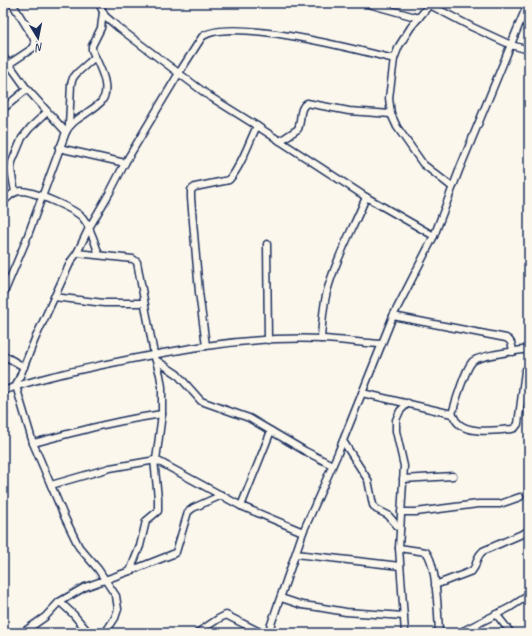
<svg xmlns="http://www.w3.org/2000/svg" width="532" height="636" viewBox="0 0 532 636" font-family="Caveat,sans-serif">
<rect width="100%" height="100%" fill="#fbf7ec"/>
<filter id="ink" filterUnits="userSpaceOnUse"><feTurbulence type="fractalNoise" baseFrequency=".025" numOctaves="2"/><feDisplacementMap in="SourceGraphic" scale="8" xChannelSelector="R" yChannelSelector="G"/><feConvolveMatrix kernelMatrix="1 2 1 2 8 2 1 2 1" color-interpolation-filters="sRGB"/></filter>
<g filter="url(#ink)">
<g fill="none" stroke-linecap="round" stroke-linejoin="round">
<g stroke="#1b2f5e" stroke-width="9">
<g id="minor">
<polyline points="99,3 105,16 119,28 209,96 257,126 366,197 434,236"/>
<polyline points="365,3 419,18"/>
<polyline points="431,3 411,27 399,46 394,59 389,98 391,114 397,127 423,164 452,187"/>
<polyline points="430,5 472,27 511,45 529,50"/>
<polyline points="3,57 9,64 27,89 66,132 25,243 3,295"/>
<polyline points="9,64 33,48 35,44 33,37 12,3"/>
<polyline points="3,109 27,89"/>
<polyline points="69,126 71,84 73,78 77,73 95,57"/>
<path d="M 66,132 C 70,124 76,120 84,115 C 89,111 96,107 101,102 C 113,88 98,64 92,50 L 92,46 L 101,28 L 103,12"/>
<path d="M 280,141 L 298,129 C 302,120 298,109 307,103 L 349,111 L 391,114"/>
<polyline points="59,148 125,163"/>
<polyline points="15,192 11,170 12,162 22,138 30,128 47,112"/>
<path d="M 3,202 C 9,197 13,191 21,191 C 33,191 75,209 83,218 C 91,228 95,243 99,255"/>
<polyline points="267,244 268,340"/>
<polyline points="77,253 133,259 137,262 154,354 160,375 162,387 162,414 156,460 241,506 303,532"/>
<polyline points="54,297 104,303 144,303"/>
<path d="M 393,316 L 506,338 C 512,341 512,345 513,352"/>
<path d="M 321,339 C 322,322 323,304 328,288 C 337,256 354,227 366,197"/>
<path d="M 206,346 L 199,292 L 191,198 L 191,190 L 195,187 L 229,180 C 241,167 249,142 257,126"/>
<polyline points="3,355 24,367"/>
<polyline points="156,360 177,374 201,401 249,418 305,451 332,465"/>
<path d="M 3,391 C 35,379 69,372 102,365 C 174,350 248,336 322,339 C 342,340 362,343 382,344"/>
<path d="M 362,393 L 452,414 C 455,403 465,370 472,362 C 478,355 518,351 529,349"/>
<path d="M 452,414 C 454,416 455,420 457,422 C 468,435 496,430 512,429 L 515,428 L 518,424 L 525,371 L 529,367"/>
<polyline points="343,441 368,480 373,505 376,509 388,515 400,529"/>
<path d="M 33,443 C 76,432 118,420 162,414"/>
<polyline points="403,479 453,476"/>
<polyline points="51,485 110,468 156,460"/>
<polyline points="241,506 271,431"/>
<polyline points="401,512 416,512 478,504 500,504 520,497"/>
<path d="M 399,548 L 426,552 C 437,564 438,615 439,633"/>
<polyline points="296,554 400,566"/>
<polyline points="130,571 173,554 176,552 188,512 193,508 222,495"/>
<path d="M 435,585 L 472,571 C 479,563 474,559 483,551 L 529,531"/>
<polyline points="281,598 302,605 317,607 346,612 404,616"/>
<polyline points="60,602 73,614 89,633"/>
<polyline points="496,614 511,633"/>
<polyline points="22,633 45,617 59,602 85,587 130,571 140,546 146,521 158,511 158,498 154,460"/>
<path d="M 105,633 L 115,618 L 118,609 L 116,596 L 98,569 L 79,547 L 64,516 L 33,443 L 16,386 L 35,339 L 71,261 L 77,253 L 89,228 L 110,192 L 125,163 L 179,73 L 202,37 C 228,16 359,50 394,59"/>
<polyline points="197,633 218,619 226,615 262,633"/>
<polyline points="268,633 303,532 338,453 393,316 434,236 460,168 528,3"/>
<polyline points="405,633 399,548 404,466 396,431 396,420 400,411 408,403"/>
<polyline points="459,633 509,608 529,595"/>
</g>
</g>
<use href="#minor" stroke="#fbf7ec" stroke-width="6"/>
</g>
</g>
<rect width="532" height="636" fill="none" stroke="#fbf7ec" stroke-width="16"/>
<rect x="8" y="8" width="516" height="620" fill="none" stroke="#1b2f5e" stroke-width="1.5" filter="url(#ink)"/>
<g transform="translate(38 38) rotate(170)" stroke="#fbf7ec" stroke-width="3" paint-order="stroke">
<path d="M0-3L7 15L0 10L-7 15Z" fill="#1b2f5e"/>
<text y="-6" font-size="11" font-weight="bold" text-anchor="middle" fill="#1b2f5e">N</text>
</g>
</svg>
